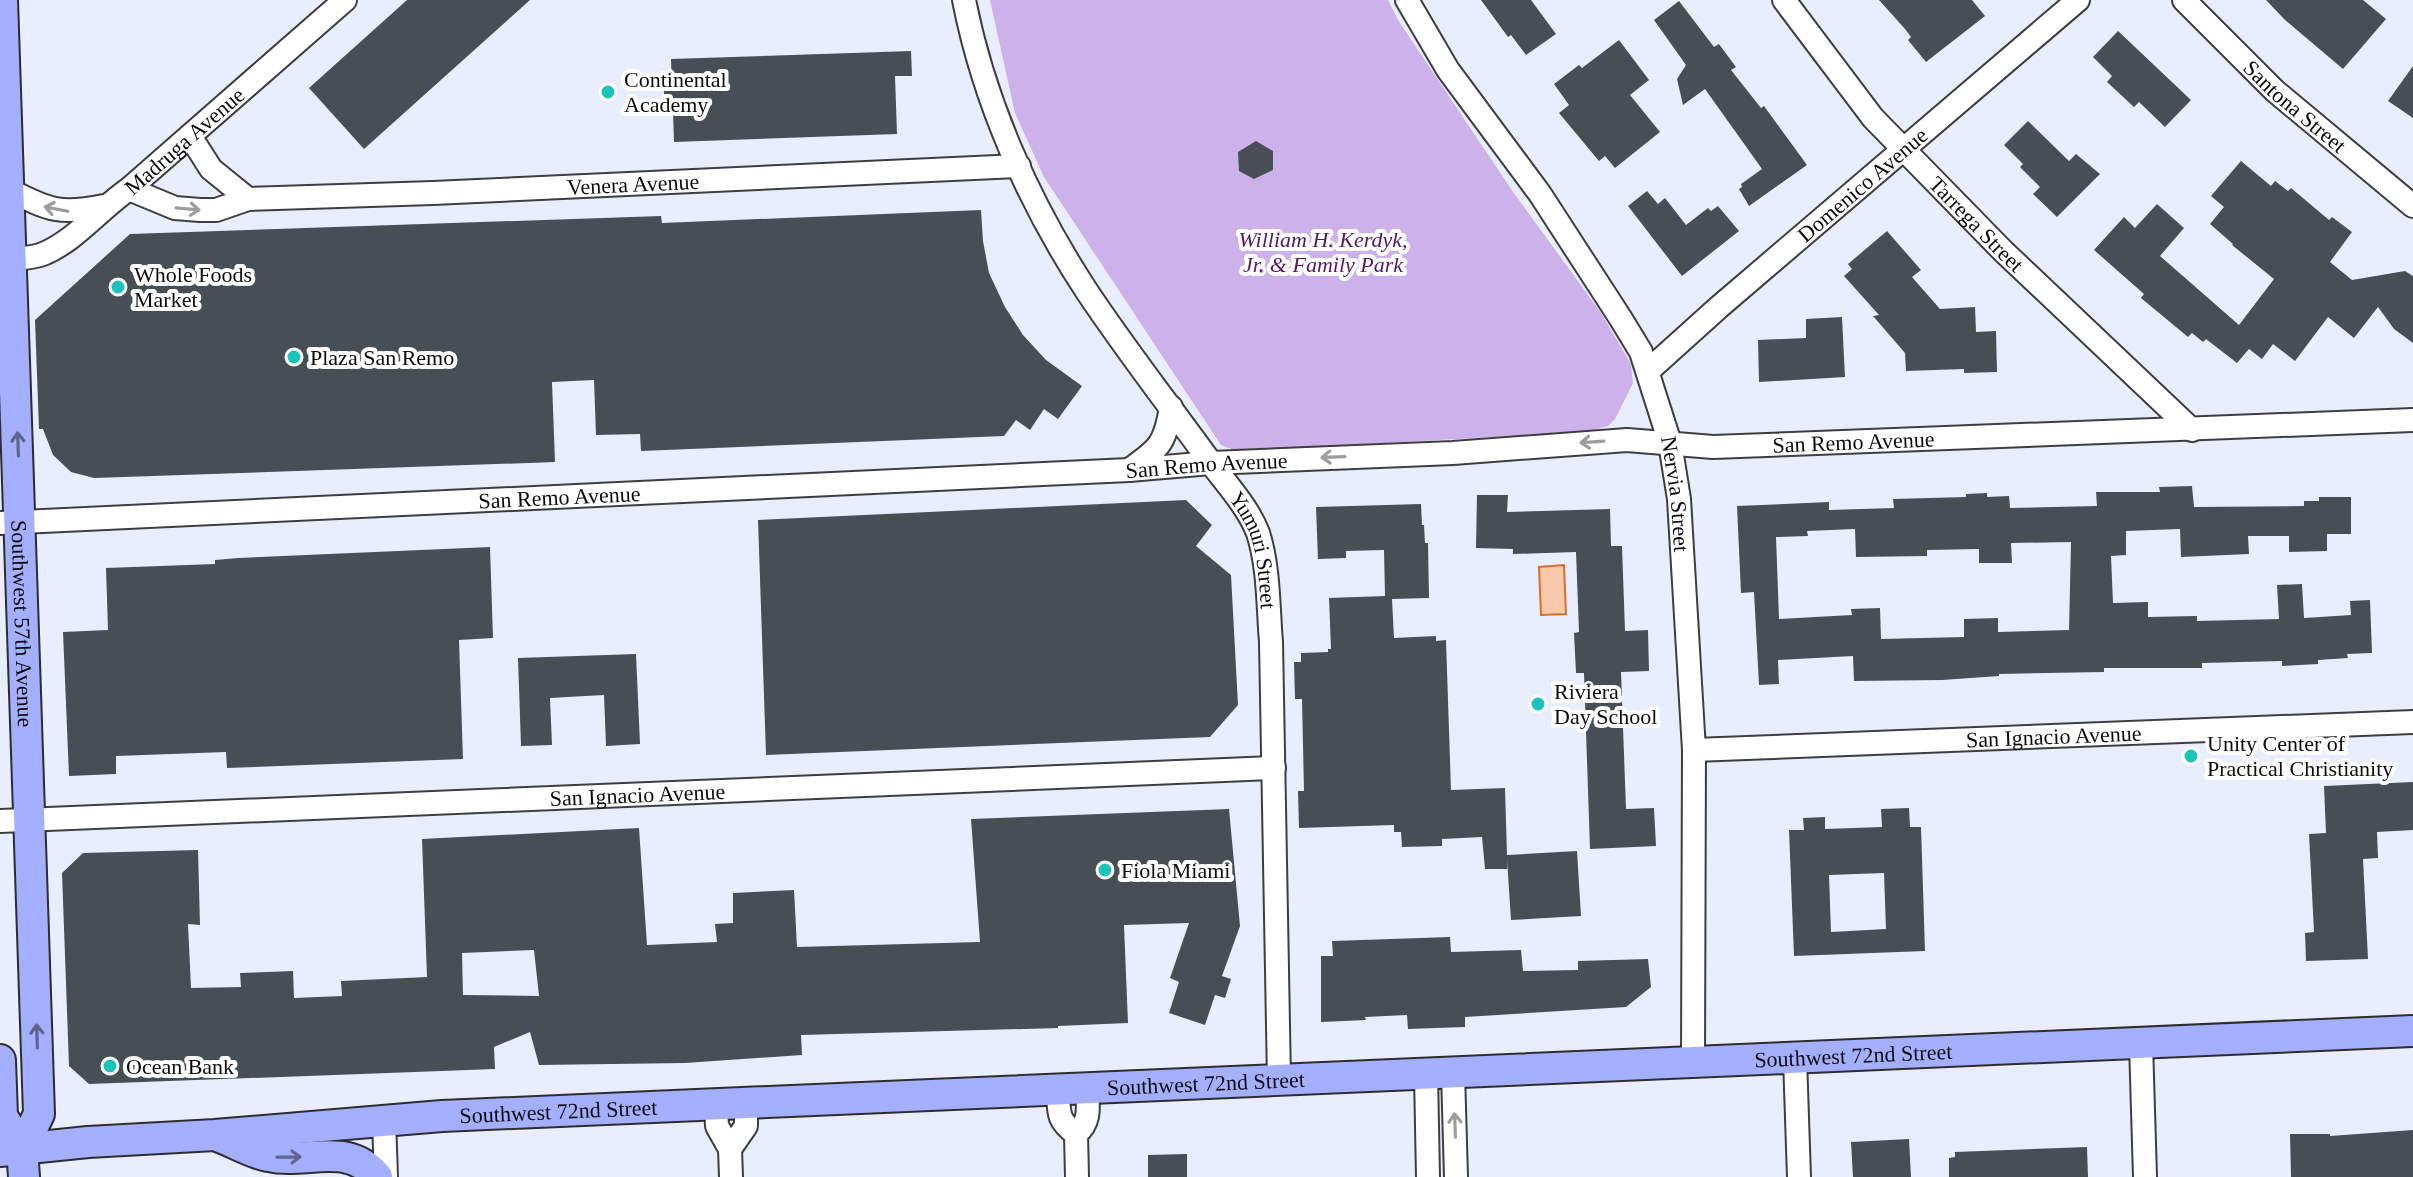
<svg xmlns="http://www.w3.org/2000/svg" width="2413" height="1177" viewBox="0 0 2413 1177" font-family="Georgia,serif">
<rect width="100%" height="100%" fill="#e9eeff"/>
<polygon fill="#cdb1eb" points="990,0 1388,0 1398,20 1511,189 1601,313 1631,364 1633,383 1615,419 1608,426 1586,432 1237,451 1221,445 1044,177 1015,113"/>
<polygon fill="#fac8aa" stroke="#d66f2c" stroke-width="2" points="1564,565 1566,614 1541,615 1539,567"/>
<g fill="#474f54" fill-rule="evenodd">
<polygon points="407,0 530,0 364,149 309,88"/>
<polygon points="1481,0 1531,0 1556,34 1526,55 1511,35 1508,37"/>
<polygon points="1879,0 1972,0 1985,16 1926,62 1908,40 1911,37 1905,29"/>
<polygon points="2266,0 2363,0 2386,19 2343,69 2285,20"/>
<polygon points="1679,1 1714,47 1719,44 1736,67 1731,70 1761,108 1764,106 1807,165 1749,206 1739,189 1742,187 1741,184 1762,169 1705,89 1683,105 1677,79 1686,65 1654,20"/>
<polygon points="2118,31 2191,100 2165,127 2139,102 2134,107 2107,82 2112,76 2093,57"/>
<polygon points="1619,40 1649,80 1630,95 1660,132 1615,168 1605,156 1599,161 1559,113 1569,105 1554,84 1579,65 1582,68"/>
<polygon points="911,51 912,76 895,76 897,134 674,142 673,113 664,113 664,91 672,90 671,59"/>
<polygon points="2413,66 2413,118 2388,101"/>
<polygon points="2028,121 2069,161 2076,154 2100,174 2057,217 2033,194 2040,187 2020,167 2023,164 2004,145"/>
<polygon points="1256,141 1273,151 1273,170 1254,179 1239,171 1238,152"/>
<polygon points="2241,161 2271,186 2275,181 2288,191 2291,188 2329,220 2332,217 2352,232 2330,262 2352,280 2405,271 2413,276 2413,343 2394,329 2378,307 2354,338 2328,317 2295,361 2273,344 2262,359 2249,349 2237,363 2206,339 2203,342 2192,333 2188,337 2141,298 2144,294 2094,250 2124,217 2135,228 2157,204 2184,228 2160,256 2239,325 2274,279 2232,245 2233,244 2210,224 2224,207 2211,196"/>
<polygon points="1647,191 1658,204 1665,198 1686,225 1708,208 1711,211 1718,206 1739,231 1682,276 1628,206"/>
<polygon points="981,210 983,241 989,273 1005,307 1023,335 1046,360 1082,386 1058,419 1044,409 1030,430 1016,420 1004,436 641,451 640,434 596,435 594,380 552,382 555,462 94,478 71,472 53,455 43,429 39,429 35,320 130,234 661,216 662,223"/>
<polygon points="1887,231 1921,270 1912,277 1940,309 1975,307 1976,332 1996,331 1997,372 1964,373 1964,369 1906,371 1905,353 1873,316 1879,315 1844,276 1852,269 1848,264"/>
<polygon points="1842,317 1845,377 1759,382 1758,340 1806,338 1806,319"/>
<path d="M 2192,486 L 2194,507 L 2304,506 L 2304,501 L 2319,501 L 2319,497 L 2351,497 L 2351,534 L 2327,534 L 2327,551 L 2289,552 L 2289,536 L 2248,536 L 2249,554 L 2181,557 L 2180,529 L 2126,531 L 2126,555 L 2111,556 L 2113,603 L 2148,602 L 2148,617 L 2197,616 L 2197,621 L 2279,619 L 2277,585 L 2302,584 L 2304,618 L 2351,615 L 2350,601 L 2370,600 L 2372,653 L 2347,654 L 2348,658 L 2318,660 L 2318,664 L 2282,666 L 2282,661 L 2202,663 L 2202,668 L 2104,668 L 2104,672 L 1999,674 L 1999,676 L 1942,680 L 1854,681 L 1853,656 L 1778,660 L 1779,684 L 1759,685 L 1754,592 L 1741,593 L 1737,506 L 1829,502 L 1829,510 L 1894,508 L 1893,499 L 1966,497 L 1966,494 L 1987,493 L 1987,497 L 2009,496 L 2010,508 L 2097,506 L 2096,492 L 2160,492 L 2159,487 ZM 1855,529 L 1856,557 L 1927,556 L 1927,550 L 1979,549 L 1979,563 L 2012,563 L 2011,543 L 2071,542 L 2069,630 L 1998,632 L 1998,618 L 1964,619 L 1964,637 L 1881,639 L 1880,608 L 1851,609 L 1852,615 L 1779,619 L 1776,537 L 1808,536 L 1807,531 Z"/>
<polygon points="1477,495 1508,495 1507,512 1610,509 1611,546 1622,546 1625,631 1648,630 1649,671 1621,672 1626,809 1654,808 1656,846 1590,849 1584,673 1576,673 1574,633 1579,632 1576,552 1513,554 1513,549 1476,548"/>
<polygon points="1186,500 1212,525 1196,546 1231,575 1238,705 1210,737 766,755 758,520"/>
<polygon points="1421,504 1422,525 1424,525 1425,543 1428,543 1429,598 1392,599 1394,638 1436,636 1436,641 1446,640 1451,790 1505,788 1507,855 1577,851 1581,916 1511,920 1507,859 1508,869 1485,869 1482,837 1442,839 1442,846 1402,847 1401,832 1394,832 1394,825 1299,828 1298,791 1304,791 1302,699 1295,699 1294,662 1301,662 1301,653 1328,652 1328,649 1331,649 1329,598 1385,596 1384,550 1346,551 1346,558 1318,559 1316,507"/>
<polygon points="490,547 493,638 459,640 463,759 227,768 226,752 116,756 116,774 69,776 63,632 108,630 106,568 215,564 215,560 238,558"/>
<polygon points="636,654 640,744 606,746 604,695 550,698 552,745 521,746 518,658"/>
<polygon points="2413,782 2413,830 2377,832 2378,858 2363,859 2368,959 2306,961 2305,933 2314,932 2309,834 2326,833 2324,786"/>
<path d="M 1909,808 L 1910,827 L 1921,827 L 1925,951 L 1794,956 L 1789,830 L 1804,830 L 1803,818 L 1825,817 L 1825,829 L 1882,827 L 1881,809 ZM 1884,873 L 1886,929 L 1831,932 L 1829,875 Z"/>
<path d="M 1229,809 L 1240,926 L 1222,976 L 1231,979 L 1225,998 L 1215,995 L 1205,1025 L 1169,1013 L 1179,982 L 1170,978 L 1189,923 L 1124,925 L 1128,1023 L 1058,1026 L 1058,1028 L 801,1035 L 802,1055 L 685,1063 L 539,1065 L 530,1032 L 494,1047 L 495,1069 L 89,1084 L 69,1066 L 62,873 L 83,853 L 198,850 L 200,925 L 188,924 L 191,988 L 241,987 L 240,973 L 293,971 L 294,998 L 342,996 L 341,981 L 427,977 L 422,839 L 639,828 L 647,945 L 717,942 L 715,924 L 733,923 L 733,893 L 794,890 L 797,947 L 980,942 L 971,819 ZM 534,950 L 539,996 L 463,995 L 462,953 Z"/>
<polygon points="1450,937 1451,952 1521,950 1523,971 1578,970 1578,961 1648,959 1651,987 1626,1007 1465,1017 1465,1027 1408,1029 1407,1015 1365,1017 1366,1020 1321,1022 1321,956 1333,956 1332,941"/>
<polygon points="2413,1130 2413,1177 2291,1177 2290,1134 2330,1134 2330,1136"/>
<polygon points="1909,1139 1911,1177 1853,1177 1851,1142"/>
<polygon points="2087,1147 2088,1177 1949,1177 1949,1158 1955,1157 1955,1152"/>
<polygon points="1187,1154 1187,1177 1148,1177 1148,1155"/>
</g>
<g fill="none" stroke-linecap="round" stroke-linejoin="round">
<g stroke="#3e3e3e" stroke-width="26">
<g id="street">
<path id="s1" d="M 964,0 C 984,102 1029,203 1086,290 C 1125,349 1169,405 1211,463 C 1227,485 1248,507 1258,533 C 1269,567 1268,607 1271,642 L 1279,1080"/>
<path id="s2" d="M 1407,0 L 1448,70 L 1540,194 L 1621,319 L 1641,352 L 1670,443 L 1679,499 L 1694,750 L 1693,1063"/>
<path id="s3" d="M 1784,0 L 1873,118 L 2003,251 L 2192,430"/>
<path id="s4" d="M 2184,0 L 2275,91 L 2413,206"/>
<polyline points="190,136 211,169 248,199"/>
<path id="s5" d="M 129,189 L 175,208 L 200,210 L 216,210 L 248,199 L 433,193 L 1019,166"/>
<path d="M 9,190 C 50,210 59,215 104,206"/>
<path id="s6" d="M 11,259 C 22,258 33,258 43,254 C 75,241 101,208 129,189 L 345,0"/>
<path id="s7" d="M 1648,371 L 1719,307 L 2078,0"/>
<path d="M 1129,470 C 1159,449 1165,444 1171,407"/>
<path id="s8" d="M 0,523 L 1129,470 L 1211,463 L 1453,453 L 1627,440 L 1713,447 L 2413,420"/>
<path id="s9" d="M 1694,750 L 2413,722"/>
<path id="s10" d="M 0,821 L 1274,768"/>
<polyline points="2141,1043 2145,1177"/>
<polyline points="1795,1058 1799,1177"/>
<polyline points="1453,1073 1456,1177"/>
<polyline points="1426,1074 1428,1177"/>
<path d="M 1058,1091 C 1059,1113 1057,1120 1076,1134"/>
<polyline points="716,1105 717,1126 730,1149 731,1177"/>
<polyline points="384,1120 386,1177"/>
<polyline points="730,1149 746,1126 746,1103"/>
<path d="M 1077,1177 L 1076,1134 C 1091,1122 1088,1107 1087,1089"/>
</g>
</g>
<g stroke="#2d2d2d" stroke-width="34">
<g id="secondary">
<path id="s11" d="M 2,0 L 39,1114 L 22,1149"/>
<polyline points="0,1060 2,1116 22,1149 24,1177"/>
<path d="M 220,1137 C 236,1143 252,1153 268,1156 C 307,1165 347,1140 377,1177"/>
<path id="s12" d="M 0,1151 L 88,1142 L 215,1135 L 442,1116 L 2413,1031"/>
</g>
</g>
<use href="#street" stroke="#fff" stroke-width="22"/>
<use href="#secondary" stroke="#a4afff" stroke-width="30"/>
</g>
<defs><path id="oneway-shaft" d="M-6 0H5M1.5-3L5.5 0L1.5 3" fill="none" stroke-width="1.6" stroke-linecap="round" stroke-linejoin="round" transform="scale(2)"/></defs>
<g stroke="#9d9d9d">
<use href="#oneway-shaft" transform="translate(56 209) rotate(-169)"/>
<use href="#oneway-shaft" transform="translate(188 209) rotate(5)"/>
<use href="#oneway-shaft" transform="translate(1592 442) rotate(176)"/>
<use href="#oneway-shaft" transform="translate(1333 457) rotate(178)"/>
<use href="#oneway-shaft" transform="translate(1455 1125) rotate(-92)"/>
</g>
<g stroke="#5f6591">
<use href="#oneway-shaft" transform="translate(18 444) rotate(-92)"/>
<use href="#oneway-shaft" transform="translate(37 1036) rotate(-92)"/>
<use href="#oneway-shaft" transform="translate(289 1157) rotate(-1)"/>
</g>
<g fill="#1bc3bb" stroke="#fff" stroke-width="3">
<circle cx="608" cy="92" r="8"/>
<circle cx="118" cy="287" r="8"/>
<circle cx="294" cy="357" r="8"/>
<circle cx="1538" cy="704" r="8"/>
<circle cx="2191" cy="756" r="8"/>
<circle cx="1105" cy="870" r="8"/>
<circle cx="110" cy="1066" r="8"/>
</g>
<g text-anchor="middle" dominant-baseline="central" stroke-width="8" stroke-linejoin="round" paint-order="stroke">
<g font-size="22" fill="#0b0b0b" stroke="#fff" text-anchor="start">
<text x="624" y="79">Continental<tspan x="624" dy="25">Academy</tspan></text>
<text x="134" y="274">Whole Foods<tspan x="134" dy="25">Market</tspan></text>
<text x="310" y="357">Plaza San Remo</text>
<text x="1554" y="691">Riviera<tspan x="1554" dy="25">Day School</tspan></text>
<text x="2207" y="743">Unity Center of<tspan x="2207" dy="25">Practical Christianity</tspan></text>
<text x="1121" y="870">Fiola Miami</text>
<text x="126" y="1066">Ocean Bank</text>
</g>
<g font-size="22" fill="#0b0b0b" stroke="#fff">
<text stroke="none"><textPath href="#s4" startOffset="154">Santona Street</textPath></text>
<text stroke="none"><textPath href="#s6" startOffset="214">Madruga Avenue</textPath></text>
<text stroke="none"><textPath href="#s5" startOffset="510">Venera Avenue</textPath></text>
<text stroke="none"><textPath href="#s7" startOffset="284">Domenico Avenue</textPath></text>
<text stroke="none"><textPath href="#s3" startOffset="296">Tarrega Street</textPath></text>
<text stroke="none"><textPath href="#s8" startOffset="1856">San Remo Avenue</textPath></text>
<text stroke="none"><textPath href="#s8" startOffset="1208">San Remo Avenue</textPath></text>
<text stroke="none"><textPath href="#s2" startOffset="570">Nervia Street</textPath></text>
<text stroke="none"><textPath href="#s8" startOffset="560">San Remo Avenue</textPath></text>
<text stroke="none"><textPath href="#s1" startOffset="630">Yumuri Street</textPath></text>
<text stroke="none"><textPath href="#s11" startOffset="624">Southwest 57th Avenue</textPath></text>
<text stroke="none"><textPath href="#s9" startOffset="360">San Ignacio Avenue</textPath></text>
<text stroke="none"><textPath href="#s10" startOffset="638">San Ignacio Avenue</textPath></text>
<text stroke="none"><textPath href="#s12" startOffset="1856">Southwest 72nd Street</textPath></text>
<text stroke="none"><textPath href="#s12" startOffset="1208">Southwest 72nd Street</textPath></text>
<text stroke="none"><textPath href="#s12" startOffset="560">Southwest 72nd Street</textPath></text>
</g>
<g font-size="22" font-style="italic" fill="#561866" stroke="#fff">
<text x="1323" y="239">William H. Kerdyk,<tspan x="1323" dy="25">Jr. &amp; Family Park</tspan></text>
</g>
</g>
</svg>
